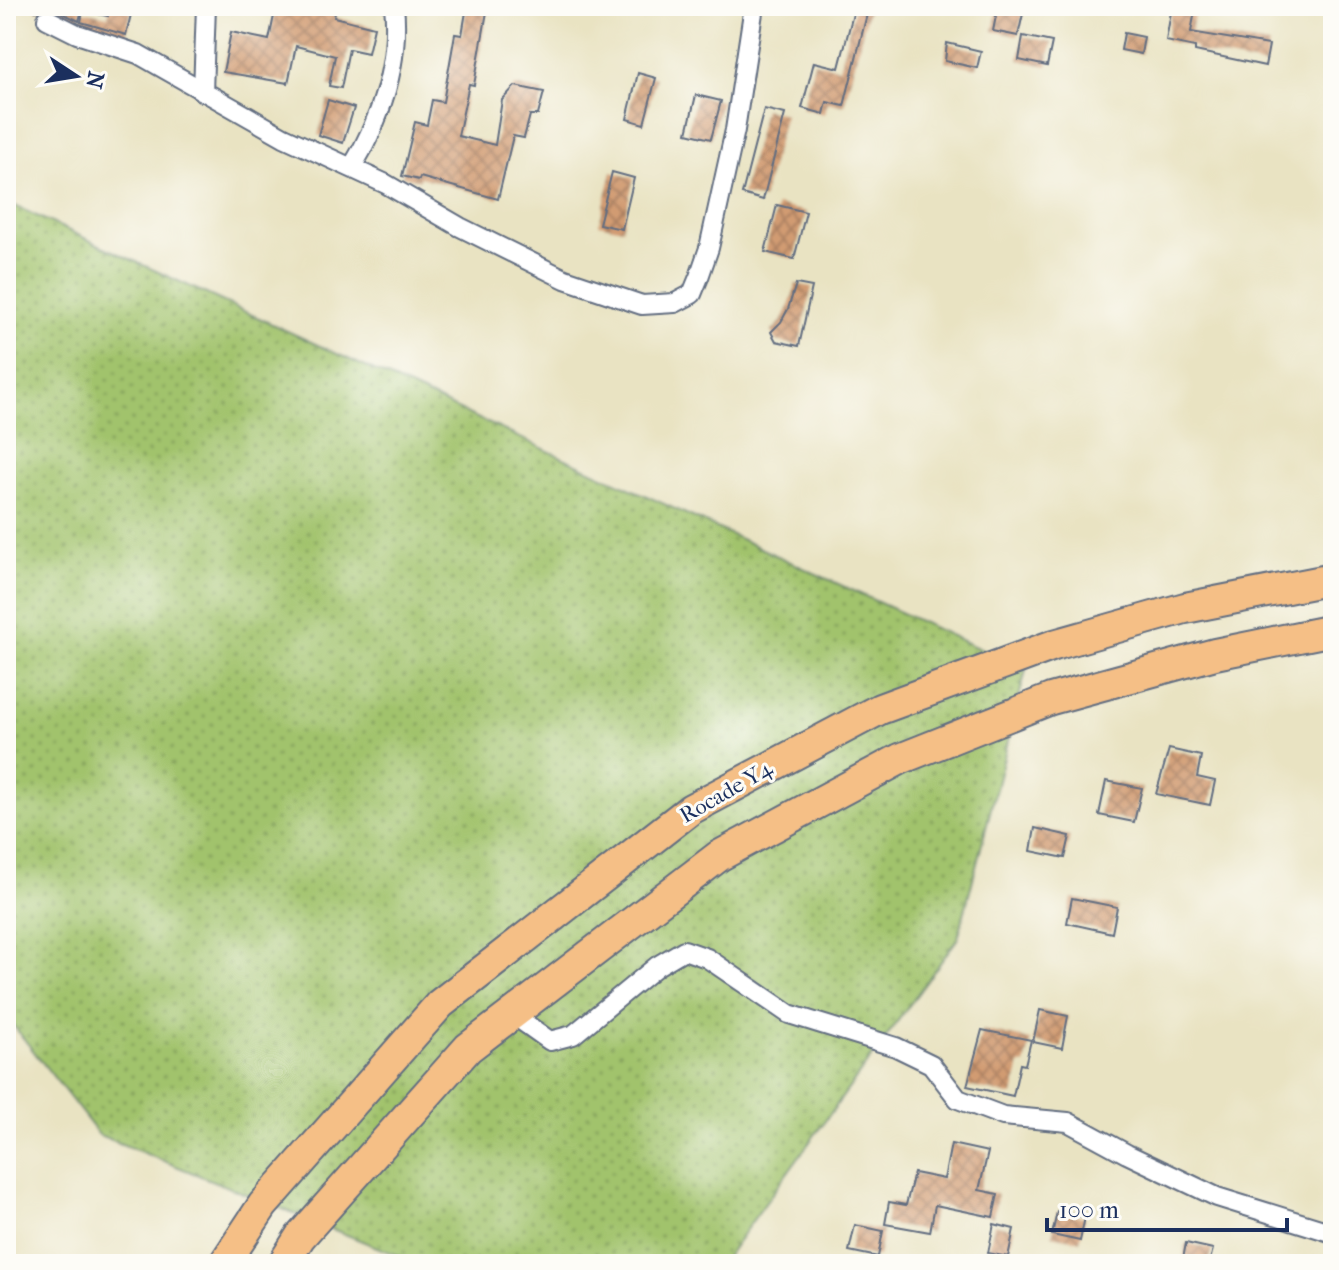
<svg xmlns="http://www.w3.org/2000/svg" width="1339" height="1270" viewBox="0 0 1339 1270" font-family="'IM FELL French Canon',serif">
<defs>
<pattern id="grass-dots" width="8" height="8" patternUnits="userSpaceOnUse" patternTransform="scale(2)"><rect width="8" height="8" fill="#a1c36c"/><path d="M2 2h.1M6 6h.1" fill="none" stroke="#829f5c" stroke-width="1.8" stroke-linecap="round"/></pattern>
<pattern id="building-cross-hatch" width="8" height="8" patternUnits="userSpaceOnUse" patternTransform="scale(2)"><rect width="8" height="8" fill="#d19b72"/><path d="M0 0l8 8M0 8l8-8" fill="none" stroke="#a97f61"/></pattern>
</defs>
<rect width="100%" height="100%" fill="#fdfcf7"/>
<filter id="ink" filterUnits="userSpaceOnUse"><feTurbulence type="fractalNoise" baseFrequency=".0125" numOctaves="2"/><feDisplacementMap in="SourceGraphic" scale="16" xChannelSelector="R" yChannelSelector="G"/><feConvolveMatrix kernelMatrix="1 2 1 2 8 2 1 2 1" color-interpolation-filters="sRGB"/></filter>
<filter id="wash" filterUnits="userSpaceOnUse"><feTurbulence type="fractalNoise" baseFrequency=".006" numOctaves="4" result="noise"/><feDisplacementMap in="SourceGraphic" scale="32" xChannelSelector="R" yChannelSelector="G"/><feGaussianBlur stdDeviation="1.8" result="paint"/><feColorMatrix in="noise" values="0 0 0 0 0 0 0 0 0 0 0 0 0 0 0 0 0 1.4 0 .05"/><feComposite in="paint" operator="in"/></filter>
<g filter="url(#wash)">
<rect width="100%" height="100%" fill="#e9e3c2"/>
<polygon fill="url(#grass-dots)" stroke="#5e7965" stroke-width="2" points="6,202 1026,670 958,938 721,1264 419,1264 99,1135 6,1016"/>
<g id="blocks">
<g fill="url(#building-cross-hatch)">
<polygon points="37,6 83,6 79,21 52,8 36,11"/>
<polygon points="110,6 133,6 126,35 81,22 83,11 108,16"/>
<polygon points="276,6 324,6 336,9 334,17 374,27 368,53 349,49 341,88 329,86 335,56 296,46 288,83 223,72 231,32 269,40"/>
<polygon points="467,6 488,6 474,85 469,84 458,136 495,145 502,100 515,86 544,92 538,115 530,115 524,138 513,136 498,199 420,177 419,180 402,176 415,122 427,125 432,100 443,102 455,34 462,35"/>
<polygon points="855,6 869,6 844,106 827,102 824,114 802,108 814,62 839,68"/>
<polygon points="998,6 1024,9 1018,36 993,31"/>
<polygon points="1172,6 1195,11 1191,32 1269,45 1265,66 1195,51 1195,47 1166,41"/>
<polygon points="1124,33 1144,37 1141,54 1121,50"/>
<polygon points="1023,36 1052,42 1047,66 1019,60"/>
<polygon points="947,43 981,51 977,68 945,61"/>
<polygon points="638,73 656,78 644,124 627,119"/>
<polygon points="696,95 721,101 711,139 687,133"/>
<polygon points="328,100 354,108 343,143 318,135"/>
<polygon points="764,109 785,114 763,200 742,194"/>
<polygon points="612,172 634,178 622,229 599,224"/>
<polygon points="777,205 806,212 794,259 765,252"/>
<polygon points="796,284 812,287 799,346 776,341 771,332 781,322 788,309"/>
<polygon points="1169,749 1201,756 1197,777 1215,781 1210,805 1156,794"/>
<polygon points="1106,781 1142,788 1134,822 1099,815"/>
<polygon points="1035,828 1070,836 1065,858 1031,851"/>
<polygon points="1072,898 1117,907 1112,933 1067,923"/>
<polygon points="1040,1010 1068,1016 1062,1048 1033,1042"/>
<polygon points="982,1030 1031,1040 1025,1065 1020,1064 1013,1096 967,1086"/>
<polygon points="951,1144 988,1152 979,1190 998,1194 993,1217 935,1205 930,1232 885,1224 889,1202 906,1205 914,1173 944,1179"/>
<polygon points="1057,1212 1085,1217 1080,1241 1052,1235"/>
<polygon points="994,1224 1014,1229 1008,1257 988,1253"/>
<polygon points="855,1225 883,1231 878,1257 849,1251"/>
<polygon points="1186,1243 1213,1249 1209,1264 1182,1264"/>
</g>
</g>
</g>
<g filter="url(#ink)">
<use href="#blocks" fill-opacity="0" stroke="#636e81" stroke-width="2"/>
<g fill="none" stroke-linecap="round" stroke-linejoin="round">
<g stroke="#636e81" stroke-width="22">
<g id="minor">
<polyline points="47,19 77,34 138,54 284,137 386,184 460,227 565,279 642,305 675,303 692,294 699,277 709,248 735,130 754,6"/>
<polyline points="203,92 206,6"/>
<path d="M 352,167 C 381,120 400,62 394,6"/>
<polyline points="512,1014 550,1041 573,1035 657,966 684,950 707,958 789,1014 896,1047 931,1064 958,1099 1003,1116 1068,1122 1127,1154 1217,1197 1333,1233"/>
</g>
</g>
<g stroke="#636e81" stroke-width="34">
<g id="trunk">
<polyline points="224,1264 263,1205 440,1004 691,809 880,709 1054,645 1185,608 1333,579"/>
<polyline points="283,1264 300,1237 468,1048 719,856 900,759 1051,699 1215,654 1333,630"/>
</g>
</g>
<use href="#minor" stroke="#fff" stroke-width="18"/>
<use href="#trunk" stroke="#f5bf86" stroke-width="30"/>
</g>
</g>
<g text-anchor="middle" dominant-baseline="central" stroke-width="6" stroke-linejoin="round" paint-order="stroke">
<g font-size="22" fill="#1b2f5e" stroke="#fdfcf7">
<text transform="translate(726 792) rotate(-30)">Rocade Y4</text>
</g>
</g>
<rect width="1339" height="1270" fill="none" stroke="#fdfcf7" stroke-width="32"/>
<g transform="translate(76 76) rotate(102)" stroke="#fdfcf7" stroke-width="6" paint-order="stroke">
<path d="M0-6L14 30L0 20L-14 30Z" fill="#1b2f5e"/>
<text y="-12" font-size="22" font-weight="bold" text-anchor="middle" fill="#1b2f5e">N</text>
</g>
<path d="M1047 1218v12h240v-12" fill="none" stroke="#1b2f5e" stroke-width="4"/>
<text x="1059" y="1218" font-size="24" fill="#1b2f5e" stroke="#fdfcf7" stroke-width="6" paint-order="stroke">100 m</text>
</svg>
